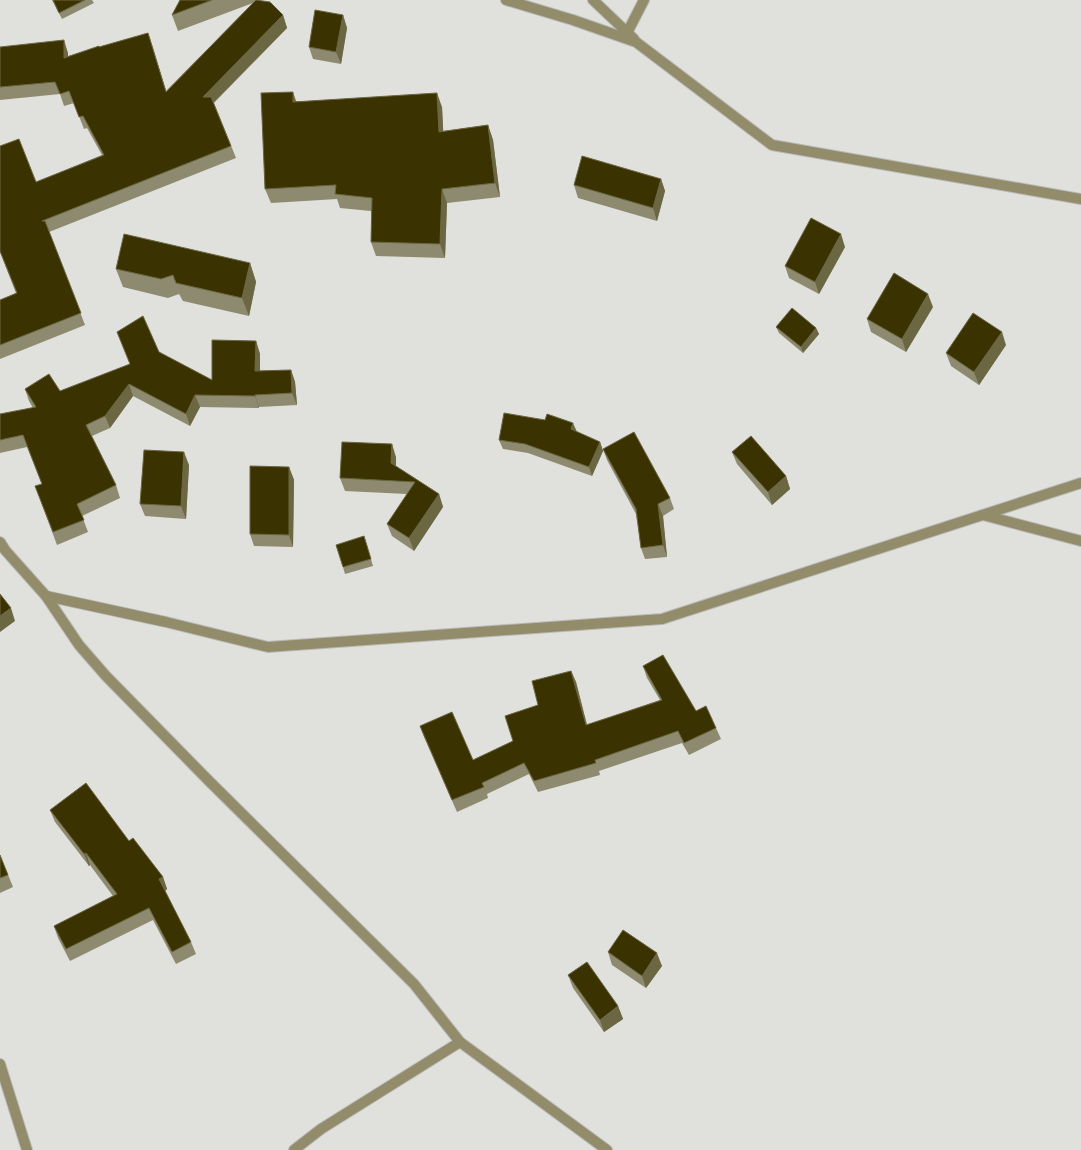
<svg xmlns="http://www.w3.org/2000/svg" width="1081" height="1150" viewBox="0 0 1081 1150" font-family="Commissioner,sans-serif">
<rect width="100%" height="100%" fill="#e0e0dd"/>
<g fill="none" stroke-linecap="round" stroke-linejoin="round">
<g stroke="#babab8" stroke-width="12">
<g id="minor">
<polyline points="506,0 573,20 636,42 772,145 1081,199"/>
<polyline points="593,0 634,39"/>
<polyline points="627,33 644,0"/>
<polyline points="983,515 1081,541"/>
<polyline points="0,542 5,550 46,596 79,645 106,676 210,782 414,984 460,1042 607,1150"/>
<polyline points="46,596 166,622 268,647 662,619 1081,483"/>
<polyline points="0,1064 27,1150"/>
<polyline points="294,1150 321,1129 460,1042"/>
</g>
</g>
<use href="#minor" stroke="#928c6a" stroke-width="10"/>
</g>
<g fill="#8d8a6f">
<polygon points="52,0 92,0 94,3 62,19"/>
<polygon points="180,0 260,0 283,15 287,28 214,103 236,158 49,232 85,325 0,359 0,300 16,293 0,252 0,146 36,182 102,155 87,128 84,129 74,103 64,106 60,94 0,100 0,47 68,53 68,56 99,47 148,33 152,45 166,91 253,3 178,31 172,15"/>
<polygon points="343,15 347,28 341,64 313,59 309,47"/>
<polygon points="296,101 442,107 443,131 488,125 493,140 500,197 447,203 445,258 376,256 371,242 371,211 340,208 337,199 271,203 265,189"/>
<polygon points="661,179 665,191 657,221 578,198 574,185"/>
<polygon points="845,247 819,294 789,278 785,266"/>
<polygon points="250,263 256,282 249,316 183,301 179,294 168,298 123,287 116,269"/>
<polygon points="933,307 906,352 871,332 867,319"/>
<polygon points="776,327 816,328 819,334 803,353 779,333"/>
<polygon points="256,341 260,354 260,371 291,370 295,382 297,405 259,407 259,408 200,407 190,426 133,396 110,428 92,436 116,485 120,498 82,516 88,532 57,545 35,486 42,484 27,447 0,453 0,414 33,408 29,401 25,389 60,391 129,365 159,352 212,380"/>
<polygon points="1006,345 979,385 951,366 946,353"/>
<polygon points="576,432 600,442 603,451 592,476 528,453 503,449 499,440"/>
<polygon points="603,449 670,498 674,509 663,516 667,557 645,559 641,548 636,514 607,460"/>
<polygon points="732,452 786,476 790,489 772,505 737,464"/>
<polygon points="396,457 396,466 439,494 443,507 414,551 392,536 387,524 407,494 345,491 340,478"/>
<polygon points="189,465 186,519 145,516 140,504"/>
<polygon points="289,467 294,480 293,547 254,546 250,534"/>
<polygon points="366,543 373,566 345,574 343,567"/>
<polygon points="643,666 716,728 721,739 689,755 682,743 599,771 600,775 538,792 529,774 487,794 488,798 457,812 424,737 420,726 473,760 513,741 538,705 571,671 576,682 587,725 660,700 647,678"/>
<polygon points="50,810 129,841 163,877 167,889 165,891 191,942 196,954 176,964 153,920 70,961 58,938 54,926 113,896 90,865 89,866 55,822"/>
<polygon points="0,855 13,887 0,893"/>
<polygon points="608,952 662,966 646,988 612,965"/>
<polygon points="568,975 618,1006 623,1019 604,1032 573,988"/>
</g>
<g fill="#6c6743">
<polygon points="283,15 287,28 207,109 203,97"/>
<polygon points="343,15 347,28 341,64 336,52"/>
<polygon points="148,33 152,45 170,104 166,92"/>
<polygon points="64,40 68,53 68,70 64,58"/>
<polygon points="293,92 298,107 293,102"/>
<polygon points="437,93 442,107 444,146 439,132"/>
<polygon points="488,125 493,140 500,197 495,183"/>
<polygon points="661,179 665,191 657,221 653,208"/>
<polygon points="442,189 447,203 445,258 440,244"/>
<polygon points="841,234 845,247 819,294 815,282"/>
<polygon points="250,263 256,282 249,316 242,298"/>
<polygon points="928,294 933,307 906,352 902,339"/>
<polygon points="816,328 819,334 803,353 801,347"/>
<polygon points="1002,332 1006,345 979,385 974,372"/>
<polygon points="256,341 260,354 260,383 255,371"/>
<polygon points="291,370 295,382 297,405 292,393"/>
<polygon points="129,384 133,396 110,428 105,416"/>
<polygon points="195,395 200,407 190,426 186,414"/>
<polygon points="255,395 259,407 259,408 255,396"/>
<polygon points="573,423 577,432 571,429"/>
<polygon points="600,442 603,451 592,476 589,467"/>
<polygon points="392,444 396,457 396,476 391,463"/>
<polygon points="184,452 189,465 186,519 181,506"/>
<polygon points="289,467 294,480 293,547 289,535"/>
<polygon points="786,476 790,489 772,505 768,492"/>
<polygon points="439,494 443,507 414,551 409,538"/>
<polygon points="658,504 663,516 667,557 663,545"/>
<polygon points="11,608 15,621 0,632 0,616"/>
<polygon points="571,671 576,682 590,737 586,725"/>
<polygon points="86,853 90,865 89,866 84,854"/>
<polygon points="163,877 167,889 164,892 159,879"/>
<polygon points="657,953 662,966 646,988 642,976"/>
<polygon points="618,1006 623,1019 604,1032 600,1020"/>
</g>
<g fill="#3a3301" stroke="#6c6743">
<polygon points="53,0 85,0 59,13"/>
<polygon points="180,0 212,0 172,15"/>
<polygon points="256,0 270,2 283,15 203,97 211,97 231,146 42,221 45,221 81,313 0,345 0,300 17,293 0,251 0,146 19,139 36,182 104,155 83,116 79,117 69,91 60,94 55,82 0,87 0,47 64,40 64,58 99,46 99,47 148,33 166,92"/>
<polygon points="315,10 343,15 336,52 309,47"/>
<polygon points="293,92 293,102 437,93 439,132 488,125 495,183 442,189 440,244 371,242 372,198 335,194 336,185 265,189 261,93"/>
<polygon points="582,156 661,179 653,208 574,185"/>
<polygon points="811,218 841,234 815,282 785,266"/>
<polygon points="124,234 250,263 242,298 176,283 173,275 161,279 116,269"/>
<polygon points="894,273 928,294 902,339 867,319"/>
<polygon points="792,308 816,328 801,347 776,327"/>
<polygon points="973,313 1002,332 974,372 946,353"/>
<polygon points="143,316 159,352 212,380 212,340 256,341 255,371 291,370 292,393 255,395 255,396 195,395 186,414 129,384 105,416 86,425 116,485 77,504 84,520 53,532 35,486 42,484 23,435 0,440 0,414 36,407 25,389 49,374 60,391 130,364 117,332"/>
<polygon points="504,413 545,420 547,414 573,423 571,429 600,442 589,467 525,444 499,440"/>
<polygon points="634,432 670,498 658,504 663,545 641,548 636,509 603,449"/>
<polygon points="751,436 786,476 768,492 732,452"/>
<polygon points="342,442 392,444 391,463 439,494 409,538 387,524 415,482 340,478"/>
<polygon points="144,450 184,452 181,506 140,504"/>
<polygon points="250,466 289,467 289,535 250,534"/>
<polygon points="364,536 371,559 343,567 336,545"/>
<polygon points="0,594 11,608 0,616"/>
<polygon points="663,655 696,711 706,706 716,728 684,743 678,731 595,760 596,763 534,781 524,763 482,783 484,787 452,800 420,726 452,712 473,760 513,741 505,716 538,705 532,681 571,671 586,725 662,700 643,666"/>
<polygon points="86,783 129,841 133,838 163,877 159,879 191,942 172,952 149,908 66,949 54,926 117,894 86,853 84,854 50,810"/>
<polygon points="0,855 8,875 0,878"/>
<polygon points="623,930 657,953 642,976 608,952"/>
<polygon points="587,962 618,1006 600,1020 568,975"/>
</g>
</svg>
